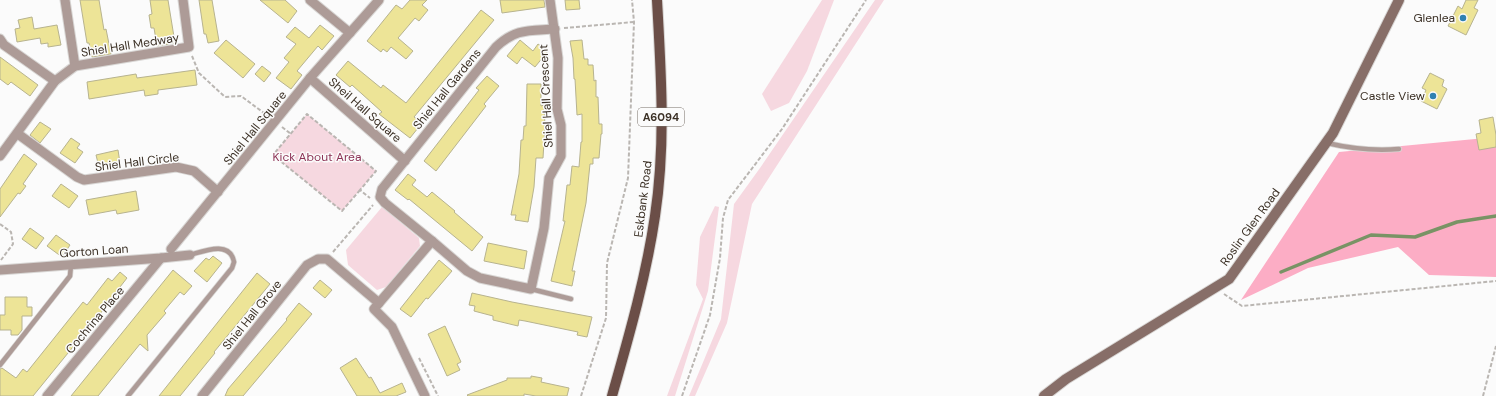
<svg xmlns="http://www.w3.org/2000/svg" width="1496" height="396" viewBox="0 0 1496 396" font-family="'DM Sans',sans-serif">
<rect width="100%" height="100%" fill="#fbfbfb"/>
<g fill="#f6d8e0">
<polygon points="822,0 834,0 807,71 789,103 771,111 762,94"/>
<polygon points="875,0 884,0 752,204 727,323 695,396 689,396 721,319 734,204 760,168"/>
<polygon points="307,114 376,171 342,211 273,155"/>
<polygon points="715,206 719,207 708,291 675,396 667,396 703,299 696,285 700,237"/>
<polygon points="382,207 419,238 420,246 386,287 377,290 348,265 346,250"/>
</g>
<polygon fill="#fcadc5" points="1496,137 1496,277 1429,275 1398,247 1308,268 1241,300 1339,152"/>
<g fill="none" stroke-linecap="round" stroke-linejoin="round">
<polyline stroke="#799365" stroke-width="3.5" points="1281,272 1371,235 1415,237 1457,222 1496,216"/>
</g>
<g fill="#ede497" stroke="#b7b38f">
<polygon points="80,0 99,0 104,30 106,29 111,54 92,57 89,43 87,43"/>
<polygon points="150,0 168,0 175,43 157,46 154,28 151,28 149,15 152,14"/>
<polygon points="199,0 212,0 219,41 208,43 206,34 204,34"/>
<polygon points="260,0 285,0 297,11 288,23"/>
<polygon points="410,0 427,0 422,5 428,10 419,21 415,18 398,38 413,51 406,59 391,47 387,52 383,49 381,52 367,41 396,5 402,9"/>
<polygon points="500,0 544,0 545,7 502,13"/>
<polygon points="565,0 579,0 580,9 566,10"/>
<polygon points="1466,0 1478,0 1474,8 1478,10 1466,35 1448,26 1458,6 1462,9"/>
<polygon points="481,10 494,20 414,117 422,123 410,138 379,114 382,112 352,85 350,87 336,75 348,61 381,88 383,85 406,103"/>
<polygon points="32,17 34,29 57,25 61,45 48,47 48,43 41,44 40,38 17,42 15,29 20,28 18,20"/>
<polygon points="320,25 334,36 322,50 318,46 297,71 302,75 291,89 276,78 289,62 284,58 296,44 286,37 295,27 309,38"/>
<polygon points="226,40 255,64 243,78 214,53"/>
<polygon points="520,40 533,51 538,44 548,51 535,67 522,57 517,64 507,56"/>
<polygon points="582,40 584,59 588,59 588,65 593,65 594,81 596,80 596,97 598,97 599,124 602,124 602,134 601,134 599,158 593,158 593,164 590,164 586,203 572,271 575,271 572,286 551,281 565,221 563,221 567,185 570,185 572,166 579,167 581,142 582,142 582,114 577,115 575,79 574,79 573,58 570,41"/>
<polygon points="0,57 38,85 30,96 11,82 8,85 0,79"/>
<polygon points="262,66 271,73 264,82 255,74"/>
<polygon points="195,70 197,85 158,90 158,94 145,96 144,90 89,99 87,82 136,74 137,78"/>
<polygon points="1430,73 1444,80 1442,86 1447,89 1437,109 1421,101 1426,90 1422,88"/>
<polygon points="487,76 499,86 484,104 486,106 436,171 424,161 479,90 476,88"/>
<polygon points="527,84 541,84 541,106 544,105 545,126 543,158 536,158 534,187 528,222 515,220 516,215 511,215 519,174 521,140 523,140 524,126 526,126"/>
<polygon points="1493,117 1496,135 1496,147 1479,150 1476,134 1481,133 1479,120"/>
<polygon points="40,122 51,129 40,143 30,135"/>
<polygon points="71,138 80,144 77,148 83,152 75,163 60,153"/>
<polygon points="118,150 120,163 99,167 96,155"/>
<polygon points="24,154 37,164 23,184 26,186 20,194 18,193 0,217 0,189"/>
<polygon points="408,174 416,180 412,185 427,197 432,192 455,211 454,212 483,237 472,251 409,199 408,200 395,190"/>
<polygon points="61,184 78,196 69,208 52,196"/>
<polygon points="136,191 139,210 117,214 116,210 89,215 86,200"/>
<polygon points="30,228 44,238 36,249 22,239"/>
<polygon points="56,235 70,245 62,257 47,246"/>
<polygon points="488,243 527,251 524,269 484,261"/>
<polygon points="213,256 222,263 207,282 194,271 206,258 209,260"/>
<polygon points="439,260 452,271 428,299 426,298 411,317 400,309"/>
<polygon points="173,270 192,286 184,295 180,292 164,311 166,313 147,335 148,351 140,344 98,396 71,396"/>
<polygon points="120,272 127,278 120,287 121,288 33,396 0,396 0,369 2,368 16,378 23,369 27,372 83,302 87,305 108,278 112,281"/>
<polygon points="257,273 270,284 214,352 215,353 180,396 159,396"/>
<polygon points="320,280 332,290 325,298 313,288"/>
<polygon points="472,293 512,302 592,317 587,337 577,335 578,332 525,321 519,320 518,326 493,320 493,316 474,311 475,306 469,305"/>
<polygon points="5,297 27,297 27,307 32,307 32,316 22,316 22,330 18,335 11,335 11,330 0,330 0,315 5,315"/>
<polygon points="299,303 312,314 243,396 225,396 228,389 287,320 286,319"/>
<polygon points="445,326 461,362 457,364 460,370 447,376 428,334"/>
<polygon points="356,358 369,378 371,377 380,393 402,383 406,392 396,396 357,396 340,368"/>
<polygon points="531,376 542,378 541,382 569,388 567,396 536,396 524,394 524,396 468,396 467,395 507,380 507,378 531,378"/>
</g>
<g fill="none" stroke-linecap="round" stroke-linejoin="round">
<g stroke="#d8d6d4" stroke-width="6">
<g id="lane">
<path d="M 1327,143 C 1352,149 1373,151 1399,149"/>
<polyline points="531,289 571,299"/>
<polyline points="0,365 70,276 71,265"/>
<path d="M 128,396 L 232,268 L 234,262 C 230,240 204,251 190,255"/>
</g>
</g>
<g stroke="#d8d6d4" stroke-width="11">
<g id="street">
<polyline points="65,0 75,66"/>
<polyline points="310,0 350,33"/>
<polyline points="0,39 4,45 55,81"/>
<polyline points="310,78 405,161"/>
<polyline points="18,134 77,177 84,180 176,167 194,171 218,192"/>
<polyline points="0,156 55,81 75,66 189,47 183,0"/>
<polyline points="432,241 467,271 480,278 531,289 544,228 549,178 561,156 561,125 557,109 558,58 550,0"/>
<polyline points="171,249 310,78 379,0"/>
<polyline points="0,270 161,258 190,255"/>
<polyline points="379,303 374,309 392,327 425,396"/>
<polyline points="47,396 161,258"/>
<path d="M 202,396 L 307,265 L 318,259 L 327,259 L 379,303 L 432,241 L 385,203 L 380,197 L 382,189 L 496,47 C 516,28 529,31 555,29"/>
</g>
</g>
<g stroke="#d8d6d4" stroke-width="12">
<polyline id="secondary" points="1044,396 1066,379 1229,279 1333,133 1399,0"/>
</g>
<g stroke="#d8d6d4" stroke-width="12">
<path id="primary" d="M 612,396 C 629,336 646,277 655,216 C 666,144 661,72 657,0"/>
</g>
<g stroke="#bab6b2" stroke-width="2" stroke-dasharray="4 2" stroke-linecap="butt">
<polyline points="564,28 634,22"/>
<polyline points="192,56 199,73 225,97 241,96 268,116"/>
<polyline points="282,127 291,134"/>
<polyline points="360,190 342,211 273,155 307,114 376,171 360,190 370,198"/>
<polyline points="0,224 11,232 13,244 1,260"/>
<polyline points="333,252 373,205"/>
<polyline points="1224,294 1242,306 1496,281"/>
<polyline points="419,358 438,396"/>
<polyline points="581,396 606,318 607,263 628,178 634,22 632,0"/>
<polyline points="682,396 710,315 720,258 723,218 728,200 782,129 866,0"/>
<polyline points="1483,396 1496,346"/>
</g>
<use href="#lane" stroke="#ad9b97" stroke-width="4.5"/>
<use href="#street" stroke="#ad9b97" stroke-width="9"/>
<use href="#secondary" stroke="#876e68" stroke-width="10"/>
<use href="#primary" stroke="#6b4e47" stroke-width="10"/>
</g>
<g fill="#2f81b2" stroke="#fbfbfb" stroke-width="1.5">
<circle cx="1463" cy="18" r="4"/>
<circle cx="1433" cy="96" r="4"/>
</g>
<g text-anchor="middle" dominant-baseline="central" stroke-width="3" stroke-linejoin="round" paint-order="stroke">
<rect fill="#fbfbfb" stroke="#756d65" stroke-width="1" x="638" y="108" width="46" height="18" rx="3"/>
<g font-size="11" font-weight="bold" fill="#3b3025">
<text x="661" y="117">A6094</text>
</g>
<g font-size="12" fill="#3b3025" stroke="#fbfbfb" text-anchor="end">
<text x="1455" y="18">Glenlea</text>
<text x="1425" y="96">Castle View</text>
</g>
<g font-size="12" fill="#3b3025" stroke="#fbfbfb">
<text transform="translate(130 45) rotate(-9)">Shiel Hall Medway</text>
<text transform="translate(447 89) rotate(-51)">Shiel Hall Gardens</text>
<text transform="translate(546 96) rotate(-93)">Shiel Hall Crescent</text>
<text transform="translate(365 110) rotate(41)">Sheil Hall Square</text>
<text transform="translate(255 128) rotate(-51)">Shiel Hall Square</text>
<text transform="translate(137 162) rotate(-7)">Shiel Hall Circle</text>
<text transform="translate(643 199) rotate(-83)">Eskbank Road</text>
<text transform="translate(1250 227) rotate(-54)">Roslin Glen Road</text>
<text transform="translate(94 251) rotate(-4)">Gorton Loan</text>
<text transform="translate(252 315) rotate(-51)">Shiel Hall Grove</text>
<text transform="translate(95 320) rotate(-50)">Cochrina Place</text>
</g>
<g font-size="12" fill="#8c3255" stroke="#fbfbfb">
<text x="317" y="157">Kick About Area</text>
</g>
</g>
</svg>
